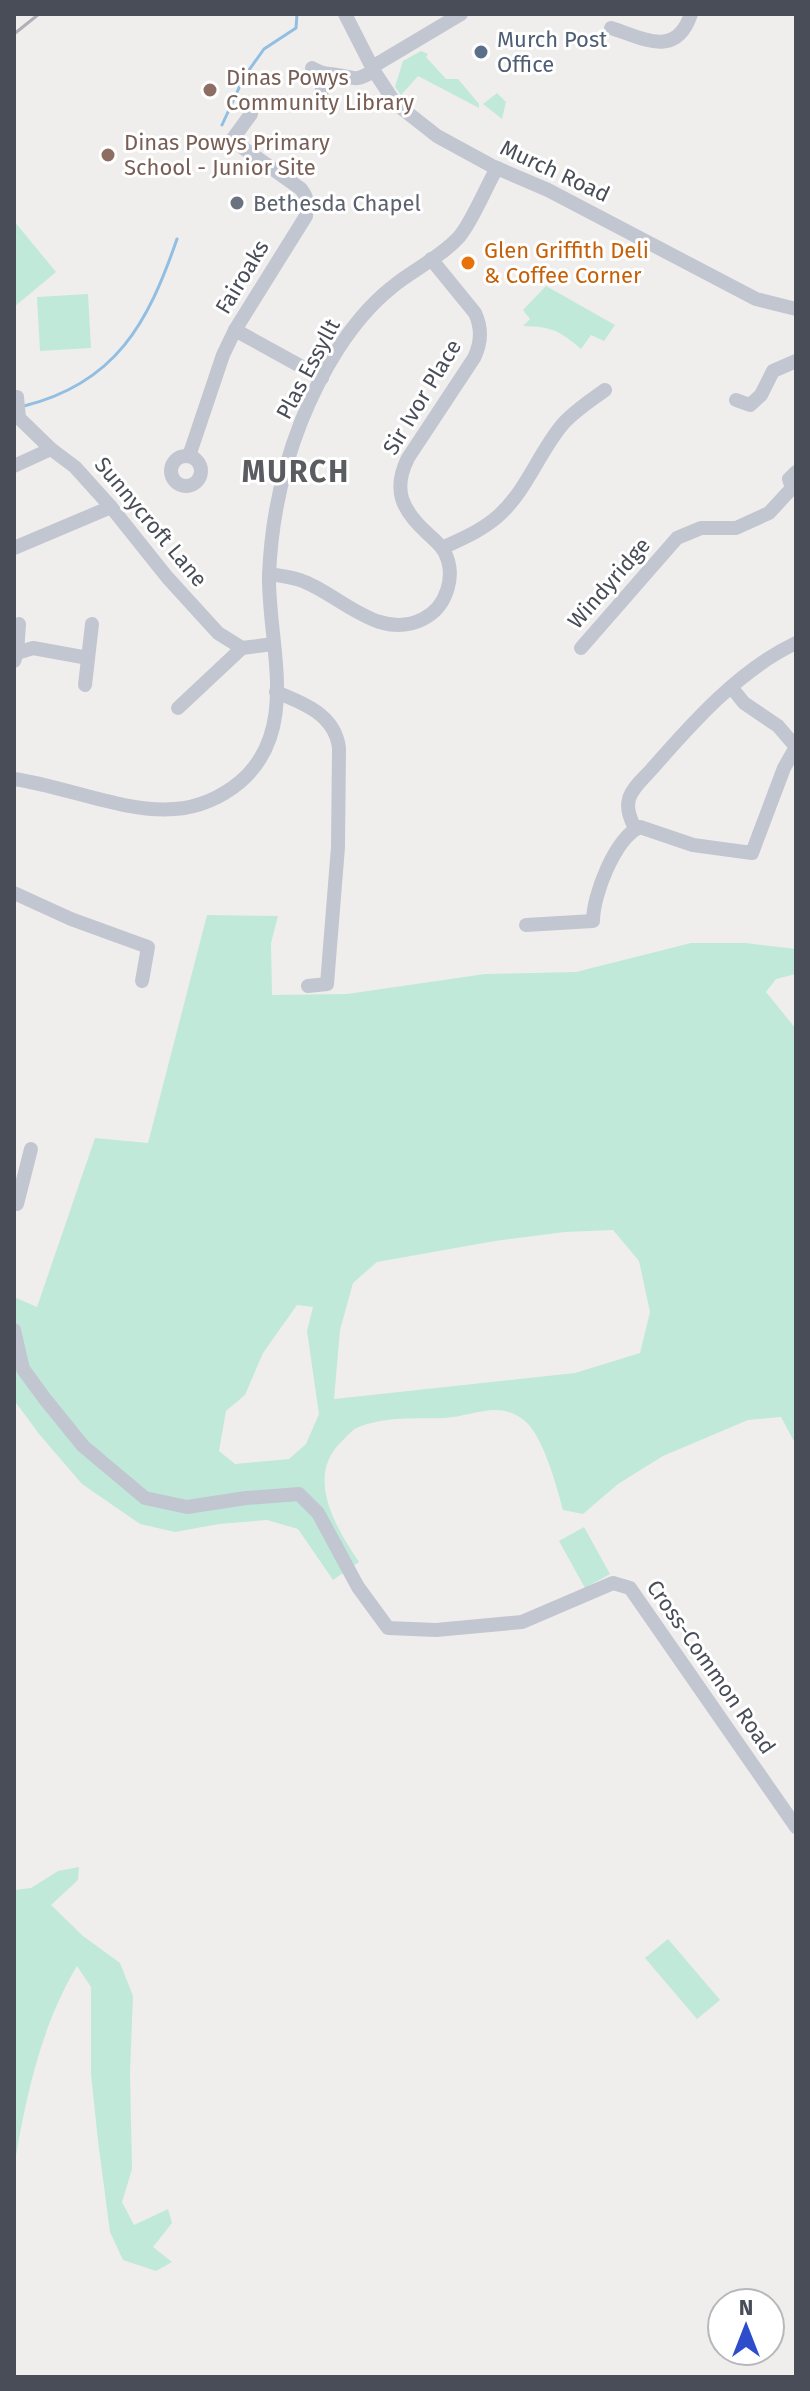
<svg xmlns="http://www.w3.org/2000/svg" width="810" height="2391" viewBox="0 0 810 2391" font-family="'Fira Sans',sans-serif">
<rect width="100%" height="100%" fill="#f0eeed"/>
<g fill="#c0e9d9" fill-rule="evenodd">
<polygon points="421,51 428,54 426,57 446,79 458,79 479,104 479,108 418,76 401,95 395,87 403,61"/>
<polygon points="497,93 506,102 502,119 483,104"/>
<polygon points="14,221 56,272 14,307"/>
<path d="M 546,286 L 615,325 L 604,341 L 591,335 L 581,349 C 559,330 552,327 523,326 L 530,319 L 523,310 Z"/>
<polygon points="88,294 91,348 40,351 37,297"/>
<path d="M 207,915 L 278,916 L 271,943 L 272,995 L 347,994 L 485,974 L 576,972 L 691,943 L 746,943 L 796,949 L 796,974 L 776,979 L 766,992 L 796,1029 L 796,1445 L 781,1417 L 748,1420 L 663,1456 L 618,1484 L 583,1514 L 563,1510 C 557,1487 543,1436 525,1421 C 498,1399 473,1417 444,1418 C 415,1419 387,1416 359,1427 C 352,1429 347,1437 341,1442 C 305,1477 336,1528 359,1562 L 333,1580 L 298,1529 L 267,1520 L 219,1524 L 175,1532 L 140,1524 L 82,1484 L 39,1434 L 14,1400 L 14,1297 L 37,1307 L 95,1138 L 148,1143 ZM 613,1230 L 639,1261 L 650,1312 L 640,1353 L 575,1373 L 334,1399 L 340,1330 L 353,1283 L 377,1262 L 495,1241 L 565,1232 ZM 297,1305 L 313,1307 L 307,1331 L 319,1414 L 306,1444 L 289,1459 L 235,1464 L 219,1451 L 226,1411 L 245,1395 L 263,1353 Z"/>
<polygon points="584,1527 610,1574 585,1588 559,1541"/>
<path d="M 79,1867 L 78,1880 L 51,1905 L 83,1936 L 120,1963 L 133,1996 L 130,2073 L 132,2169 L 122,2202 L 134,2225 L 168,2209 L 172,2223 L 153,2247 L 172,2262 L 156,2271 L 123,2260 L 110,2232 L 98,2141 L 91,2074 L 91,1987 L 77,1966 C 40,2028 26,2097 14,2167 L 14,1890 L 31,1888 L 58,1871 Z"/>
<polygon points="668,1939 720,2000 697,2019 645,1958"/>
</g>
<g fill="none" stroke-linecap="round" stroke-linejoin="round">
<g stroke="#92bee1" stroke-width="3">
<polyline points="222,125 244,77 264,49 296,28 297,14"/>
<path d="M 24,406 C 116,383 148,323 177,239"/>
</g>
<g stroke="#c2c6d1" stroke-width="14">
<polyline points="345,14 374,71 395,103 437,136 492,166 548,190 756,299 796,309"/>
<path d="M 611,28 C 643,38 676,59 691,14"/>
<polyline points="372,67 461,14"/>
<path d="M 312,68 C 322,74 325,73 337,75 C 357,77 352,83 374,71"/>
<polyline points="321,96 324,75"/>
<polyline points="235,330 322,378"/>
<polyline points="17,397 19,418 51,449 75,467 111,507 167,577 218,633 242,648 273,644"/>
<polyline points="736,400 750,405 761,395 773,371 796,361"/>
<path d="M 189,456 L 223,355 L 235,330 L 306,216 C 308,204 308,198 301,189 L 232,140 L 251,114"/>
<circle cx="186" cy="471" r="15"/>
<polyline points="14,466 51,449"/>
<polyline points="796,472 789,479 791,485 796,488"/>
<polyline points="14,548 111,507"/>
<path d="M 442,548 C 461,539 481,531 497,517 C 526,492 538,454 562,425 C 574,411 590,401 605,390"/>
<path d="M 269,574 C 281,576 294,577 305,582 C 342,597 380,641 423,619 C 447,607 457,575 444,551 C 440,544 432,538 427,533 C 402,510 392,490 408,458 L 474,358 C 481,344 482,328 475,313 L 431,259"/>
<polyline points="581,648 677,538 701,528 736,528 769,513 793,487"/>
<polyline points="17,653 19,624"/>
<polyline points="14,661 17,653 33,648 88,658"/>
<polyline points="85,685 92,624"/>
<path d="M 276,692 C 304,703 335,715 339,748 L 338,847 L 327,984 L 308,986"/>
<polyline points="178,708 242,648"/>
<path d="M 14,779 C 64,786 125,813 174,809 C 198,808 222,797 240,782 C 301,730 268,644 269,576 C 271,524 282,470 301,422 C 320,374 350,321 391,288 C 412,270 440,258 459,237 C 472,222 486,187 497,168"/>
<path d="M 635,829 C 631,819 626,810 629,799 C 632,788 644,778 651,770 C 692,723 739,670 796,643"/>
<polyline points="14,893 71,919 148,947 142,981"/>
<path d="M 526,925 L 593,921 C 593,895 615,838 640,827 L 693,845 L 752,853 L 784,768 L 796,747 L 778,726 L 744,703 L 732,688"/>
<polyline points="17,1204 31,1149"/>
<polyline points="14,1330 23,1369 45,1399 83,1446 145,1498 187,1507 246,1498 299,1494 318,1513 358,1587 388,1628 436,1630 522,1622 613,1583 630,1588 796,1827"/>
</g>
<polyline stroke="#b0b1b7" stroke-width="3" points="14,34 39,14"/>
</g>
<circle fill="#5c6f8a" stroke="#fff" stroke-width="3" cx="481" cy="52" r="8"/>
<g fill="#8d6e63" stroke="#fff" stroke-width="3">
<circle cx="210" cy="90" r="8"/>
<circle cx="108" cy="155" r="8"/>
</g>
<circle fill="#6b7280" stroke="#fff" stroke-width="3" cx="237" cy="203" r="8"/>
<circle fill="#e8710a" stroke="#fff" stroke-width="3" cx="468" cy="263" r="8"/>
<g text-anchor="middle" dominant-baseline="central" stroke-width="6" stroke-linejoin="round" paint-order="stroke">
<g font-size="22" fill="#4e5e75" stroke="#fff" text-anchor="start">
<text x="497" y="39">Murch Post<tspan x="497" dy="25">Office</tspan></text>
</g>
<g font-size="22" fill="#785e54" stroke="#fff" text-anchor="start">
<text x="226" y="77">Dinas Powys<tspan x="226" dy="25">Community Library</tspan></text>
<text x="124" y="142">Dinas Powys Primary<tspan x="124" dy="25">School - Junior Site</tspan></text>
</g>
<g font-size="22" fill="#484d58" stroke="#fff">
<text transform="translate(555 171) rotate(25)">Murch Road</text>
<text transform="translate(242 277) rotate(-59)">Fairoaks</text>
<text transform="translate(308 369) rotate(-62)">Plas Essyllt</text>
<text transform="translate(422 397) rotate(-59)">Sir Ivor Place</text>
<text transform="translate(151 522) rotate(50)">Sunnycroft Lane</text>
<text transform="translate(609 583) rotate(-49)">Windyridge</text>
<text transform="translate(711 1667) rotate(55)">Cross-Common Road</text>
</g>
<g font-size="22" fill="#5b616d" stroke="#fff" text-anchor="start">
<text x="253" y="203">Bethesda Chapel</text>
</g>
<g font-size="22" fill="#c56008" stroke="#fff" text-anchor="start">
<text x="484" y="250">Glen Griffith Deli<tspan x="484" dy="25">&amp; Coffee Corner</tspan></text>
</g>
<g font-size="30" font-weight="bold" letter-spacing="2" fill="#5b5c61" stroke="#fff">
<text x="296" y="472">MURCH</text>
</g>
</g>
<rect width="810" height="2391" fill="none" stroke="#484d58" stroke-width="32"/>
<g transform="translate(746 2327)"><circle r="38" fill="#ffffff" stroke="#b6b8bc" stroke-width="2"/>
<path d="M0-6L14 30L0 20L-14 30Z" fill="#2d4dca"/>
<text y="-12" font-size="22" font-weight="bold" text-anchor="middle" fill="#484d58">N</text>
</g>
</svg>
